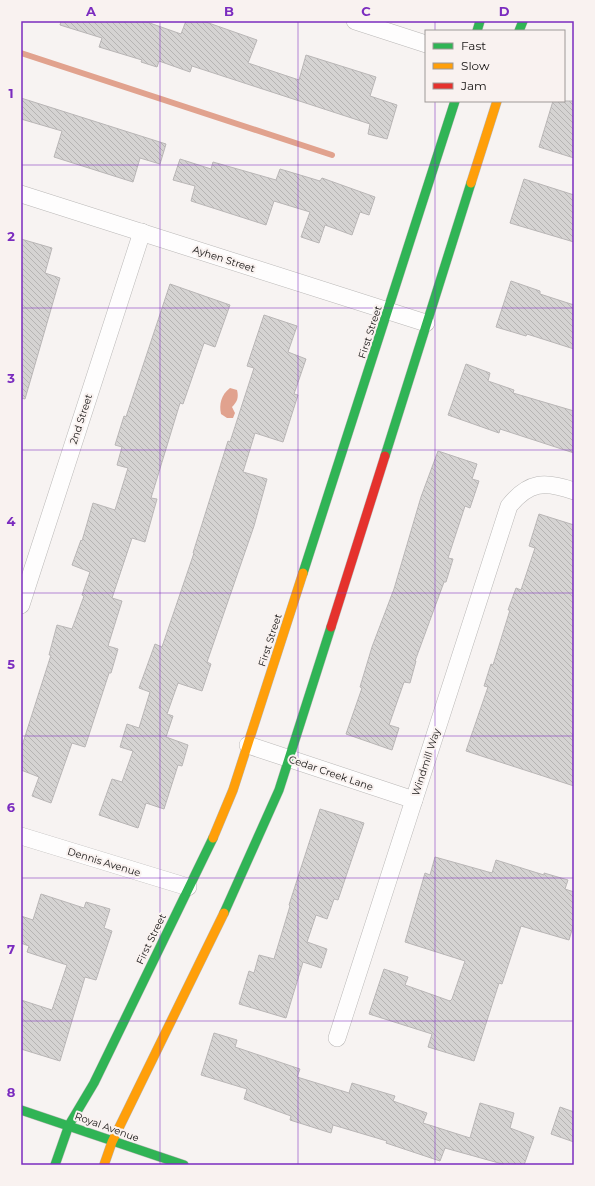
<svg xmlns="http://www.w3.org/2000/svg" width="595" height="1186" viewBox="0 0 595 1186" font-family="Montserrat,sans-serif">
<defs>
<pattern id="building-back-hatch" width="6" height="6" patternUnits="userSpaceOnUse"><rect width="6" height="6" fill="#d5d3d2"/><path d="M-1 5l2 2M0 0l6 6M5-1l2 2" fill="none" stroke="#b6b4b3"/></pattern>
</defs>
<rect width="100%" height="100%" fill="#f7f3f2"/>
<path fill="#e1a28e" d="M 230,388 L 237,390 C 239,398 237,402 232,407 L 235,413 L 233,418 L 227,418 L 221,414 C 219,404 221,395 230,388 Z"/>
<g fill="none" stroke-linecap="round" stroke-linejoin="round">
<polyline stroke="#e1a28e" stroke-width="6" points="21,53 332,155"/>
</g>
<g fill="url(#building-back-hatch)" stroke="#b9b6b6">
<polygon points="61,21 144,21 181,34 186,21 203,21 257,40 248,63 299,80 306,55 376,77 370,96 397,105 387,139 368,134 370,124 192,66 190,72 159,61 157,67 141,62 142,60 99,47 102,38 60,25"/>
<polygon points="21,98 166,144 160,164 140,158 133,182 54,157 62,131 21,119"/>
<polygon points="553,101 574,101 574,158 539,147"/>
<polygon points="180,159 211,169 213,162 276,180 280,169 320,181 322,178 375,197 369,215 360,212 352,235 325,225 319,243 301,237 310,212 274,201 266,225 191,201 195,186 173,180"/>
<polygon points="524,179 574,195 574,242 510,223"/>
<polygon points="21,239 52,248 45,273 60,278 25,399 21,398"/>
<polygon points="511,281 540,291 540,294 574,305 574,349 527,334 526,336 496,327"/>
<polygon points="170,284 230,305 215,347 204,343 183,404 180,403 151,498 157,499 145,542 132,538 112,598 122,601 108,646 118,649 111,673 109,673 85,747 72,743 51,803 32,796 39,777 21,770 21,749 51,655 49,655 57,625 72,629 84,596 82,595 90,572 72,565 81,540 82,541 93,503 115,510 128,468 117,465 122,447 115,445 124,416 126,417"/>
<polygon points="264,315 297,326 288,352 306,359 294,394 298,395 283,442 255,433 243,472 267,479 254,526 207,662 211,664 202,691 178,683 167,714 173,716 166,737 188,745 182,766 178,765 164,809 146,803 138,828 99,815 112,779 122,782 133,751 120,747 127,724 139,728 150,692 139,688 155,644 162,647 194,553 193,553 228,441 230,442 254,368 247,366"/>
<polygon points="466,364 490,373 488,381 514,390 513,393 574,411 574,453 500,429 499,433 448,415"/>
<polygon points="438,451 477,464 472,479 479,481 470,508 465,506 448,558 453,559 446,582 444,582 415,661 416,661 410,683 404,682 389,725 399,728 392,750 346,734 362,688 360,687 372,647 394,589 421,497"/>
<polygon points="539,514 574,525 574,786 466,751 488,687 484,686 491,664 493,665 510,610 508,610 516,588 521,590 535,548 529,546"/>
<polygon points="320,809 364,823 338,900 334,899 327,919 316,915 307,942 327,949 321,968 303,962 286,1018 239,1004 249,971 254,973 259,955 274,959 290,906 289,905"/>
<polygon points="435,857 492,873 496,860 544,875 544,873 568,880 565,889 574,892 574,923 569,940 521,926 502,984 499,983 474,1061 428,1047 432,1034 369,1014 384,969 408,977 405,985 450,1001 452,999 465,961 405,942 425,873 430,875"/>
<polygon points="41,894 84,908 86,902 110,909 104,928 112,931 96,980 85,977 60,1061 21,1049 21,1000 52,1010 67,965 27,952 29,946 21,943 21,916 33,920"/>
<polygon points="214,1033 237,1040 235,1047 300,1069 297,1077 349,1093 352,1083 395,1096 393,1101 427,1113 423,1123 470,1138 480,1103 514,1113 510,1128 534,1137 524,1165 506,1165 445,1148 440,1161 386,1143 387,1141 333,1125 331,1133 290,1120 291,1116 244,1099 247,1089 201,1075"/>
<polygon points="560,1107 574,1112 574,1142 551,1134"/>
</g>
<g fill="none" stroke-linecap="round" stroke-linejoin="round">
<g stroke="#bab8b7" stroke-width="18">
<g id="street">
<polyline points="355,21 426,44"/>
<polyline points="21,194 426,323"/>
<polyline points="21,605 142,232"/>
<polyline points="248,745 414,800"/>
<polyline points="21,836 188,887"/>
<path d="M 337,1038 L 509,506 C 529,481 545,481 574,491"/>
</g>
</g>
<g stroke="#bab8b7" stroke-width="10">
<g id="fast">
<polyline points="477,31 480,21"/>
<polyline points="519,31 523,21"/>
<polyline points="385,456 471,183"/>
<polyline points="303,573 455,101"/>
<polyline points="224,913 279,790 331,627"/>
<polyline points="21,1110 184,1165"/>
<polyline points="55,1165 69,1125 94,1083 213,838"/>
</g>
</g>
<g stroke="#bab8b7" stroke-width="10">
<g id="slow">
<polyline points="471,183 497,101"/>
<polyline points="213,838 233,790 303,573"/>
<polyline points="104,1165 112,1142 224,913"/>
</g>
</g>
<g stroke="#bab8b7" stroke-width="10">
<polyline id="jam" points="331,627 385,456"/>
</g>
<use href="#street" stroke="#fefdfd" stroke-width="17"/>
<use href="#fast" stroke="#30b455" stroke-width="9"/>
<use href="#slow" stroke="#ff9f0a" stroke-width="9"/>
<use href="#jam" stroke="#e5322d" stroke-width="9"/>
</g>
<path fill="none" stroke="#7b2cbf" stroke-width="1" stroke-opacity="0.55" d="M 160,21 L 160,1165M 298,21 L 298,1165M 435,21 L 435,31M 435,101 L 435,1165M 21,165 L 574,165M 21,308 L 574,308M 21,450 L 574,450M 21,593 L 574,593M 21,736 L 574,736M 21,878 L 574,878M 21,1021 L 574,1021"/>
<g text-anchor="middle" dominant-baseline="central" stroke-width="4" stroke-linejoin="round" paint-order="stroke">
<g font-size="10" fill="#151312" stroke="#f9f2f0">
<text transform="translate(224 259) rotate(18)">Ayhen Street</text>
<text transform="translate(370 332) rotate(-72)">First Street</text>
<text transform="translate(81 419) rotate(-72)">2nd Street</text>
<text transform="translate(270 640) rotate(-72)">First Street</text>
<text transform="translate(426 762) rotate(-72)">Windmill Way</text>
<text transform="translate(331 773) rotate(19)">Cedar Creek Lane</text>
<text transform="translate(104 862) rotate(17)">Dennis Avenue</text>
<text transform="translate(151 939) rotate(-64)">First Street</text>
<text transform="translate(107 1127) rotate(20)">Royal Avenue</text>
</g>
</g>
<rect width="595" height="1186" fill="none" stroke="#f9f2f0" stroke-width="44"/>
<rect x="425" y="30" width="140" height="72" fill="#f9f2f0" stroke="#9e9997"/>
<rect x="433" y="43" width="20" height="6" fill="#30b455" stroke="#9e9997"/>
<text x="461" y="50" font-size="12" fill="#151312">Fast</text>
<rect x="433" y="63" width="20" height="6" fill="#ff9f0a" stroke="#9e9997"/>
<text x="461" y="70" font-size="12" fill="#151312">Slow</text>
<rect x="433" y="83" width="20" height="6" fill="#e5322d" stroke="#9e9997"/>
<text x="461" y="90" font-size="12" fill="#151312">Jam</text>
<rect x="22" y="22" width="551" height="1142" fill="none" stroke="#7b2cbf" stroke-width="1.5"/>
<g font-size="13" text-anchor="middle" font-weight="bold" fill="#7b2cbf">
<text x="91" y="16">A</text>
<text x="229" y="16">B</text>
<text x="366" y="16">C</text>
<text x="504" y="16">D</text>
<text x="11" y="98">1</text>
<text x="11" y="241">2</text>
<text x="11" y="383">3</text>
<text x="11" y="526">4</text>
<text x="11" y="669">5</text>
<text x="11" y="812">6</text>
<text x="11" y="954">7</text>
<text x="11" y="1097">8</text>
</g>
</svg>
